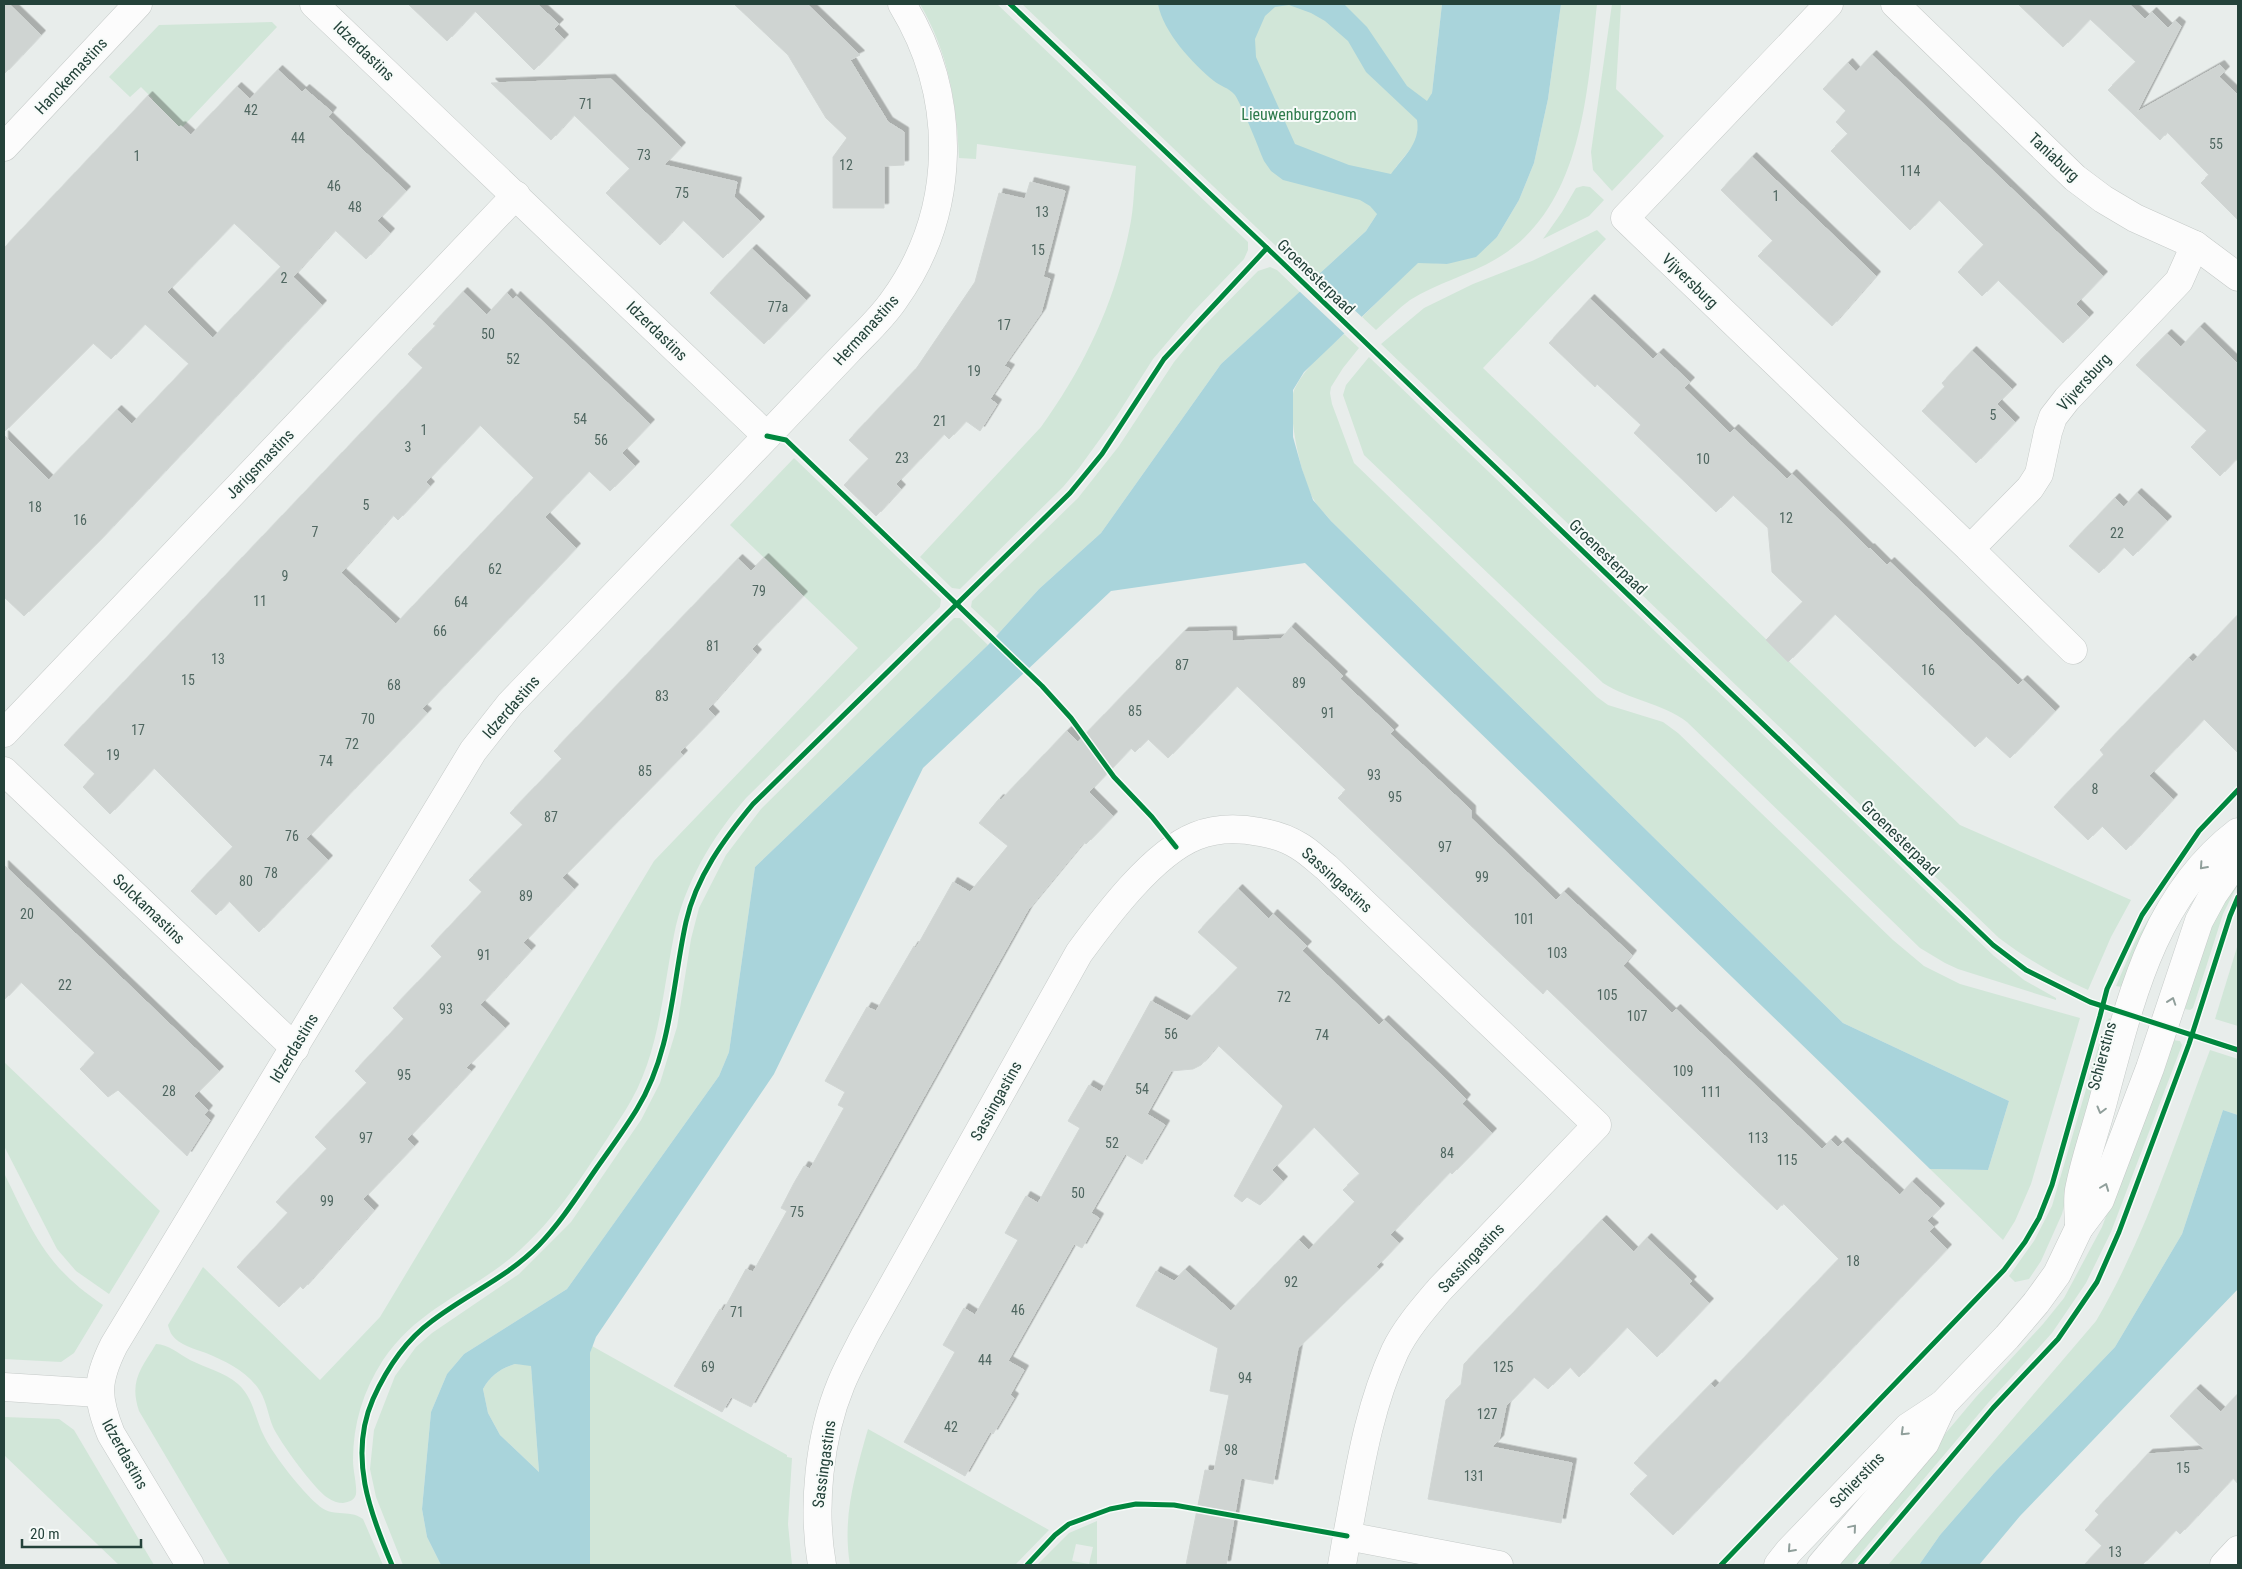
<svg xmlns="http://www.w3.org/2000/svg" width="2242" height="1569" viewBox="0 0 2242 1569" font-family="'Roboto Condensed',sans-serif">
<defs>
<filter id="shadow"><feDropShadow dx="4.5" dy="-4.5" stdDeviation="0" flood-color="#0004"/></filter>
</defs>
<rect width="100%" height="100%" fill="#e8edeb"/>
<g fill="#d1e6d8" fill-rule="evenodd">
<path d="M 920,4 L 997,4 L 1248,242 L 1248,250 L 1244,259 L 1194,311 L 1153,359 L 1116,417 L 1079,468 L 1063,487 L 960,589 L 952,588 L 920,557 L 1041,427 C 1085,366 1116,300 1130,226 C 1134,207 1134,186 1136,166 L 977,144 L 976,159 L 959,158 C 957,103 948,52 920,4 Z"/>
<polygon points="1022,4 1442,4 1432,93 1418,127 1416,142 1396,167 1377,214 1366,231 1318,275 1305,263 1299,268"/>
<path d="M 1561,4 L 1597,4 C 1587,93 1583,208 1496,259 C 1469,275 1437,283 1410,300 C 1398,309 1387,320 1376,330 L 1362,317 L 1418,262 L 1447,264 L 1497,237 L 1519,200 L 1534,163 L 1548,99 Z"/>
<polygon points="1612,4 1621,4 1616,89 1664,136 1612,191 1593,170 1591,152"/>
<polygon points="272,22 277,27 173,137 143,109 153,99 141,87 130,97 109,77 159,25"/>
<polygon points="1583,186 1590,187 1604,200 1589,216 1543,239 1562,212 1576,188"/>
<path d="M 1597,230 L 1606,239 L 1483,368 L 1960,825 L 2131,900 L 2111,937 L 2088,990 C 2056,976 2027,959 1999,938 L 1381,344 L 1424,308 L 1473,284 L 1532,261 Z"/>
<polygon points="1270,267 1277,270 1300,292 1221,364 1101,533 1039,589 999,633 971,607 972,601 1078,498 1119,446 1174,362 1202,328 1258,271"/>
<path d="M 1344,334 L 1359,348 L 1343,368 L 1331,387 L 1330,393 L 1332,404 L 1354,463 L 1597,697 L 1608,705 L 1663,722 L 1678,733 L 1893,940 L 1924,966 L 1960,984 L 2080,1018 L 2031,1184 L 2015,1221 L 2003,1240 L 1930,1169 L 1988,1170 L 2009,1101 L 1843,1023 L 1331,521 C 1326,514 1318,508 1314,500 C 1302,482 1285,407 1295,388 C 1306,366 1326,350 1344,334 Z"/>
<path d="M 1369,357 L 1994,956 L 2024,980 L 2056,998 L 2056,1000 L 1958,969 L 1945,963 L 1920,948 L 1687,722 C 1662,703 1629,700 1603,683 L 1364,455 L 1343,395 L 1346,385 Z"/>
<path d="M 794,458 L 941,599 L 940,607 L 746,798 C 712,837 684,884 674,935 C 662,995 659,1058 625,1111 C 595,1157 562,1212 521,1249 C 476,1291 420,1305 383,1360 C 363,1391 353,1424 353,1460 C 353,1471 357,1484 356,1494 C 355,1500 349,1502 343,1503 C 338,1503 332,1501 328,1498 C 314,1489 280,1442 273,1427 C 268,1415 267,1403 260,1391 C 247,1371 227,1362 206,1353 C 195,1349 179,1345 172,1335 C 171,1334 168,1326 168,1325 L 203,1267 L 320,1380 L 380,1317 L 654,861 L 858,648 L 730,525 Z"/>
<polygon points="954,618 960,618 988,645 755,867 729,1052 719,1076 567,1289 464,1354 447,1374 431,1412 422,1509 427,1537 441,1565 403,1565 376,1497 370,1469 374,1430 395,1376 416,1347 432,1333 519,1274 571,1222 641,1120 660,1083 677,1027 691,939 699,908 726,855 761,809"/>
<polygon points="2238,874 2238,884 2223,914 2193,1008 2190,1010 2184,1009 2205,935"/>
<polygon points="2159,901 2163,904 2122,987 2116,986 2135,942"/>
<polygon points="2238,944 2238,1026 2215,1019"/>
<polygon points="2109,1018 2112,1021 2062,1214 2041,1261 2029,1279 2015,1282 2009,1276 2034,1241 2052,1206 2098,1048"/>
<polygon points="2172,1040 2180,1041 2182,1045 2111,1232 2086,1283 2052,1333 1988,1403 1851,1565 1835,1565 1976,1397 2043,1324 2064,1298 2102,1227"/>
<path d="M 2210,1050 L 2238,1059 L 2238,1115 L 2223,1110 L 2182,1234 L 2115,1347 L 1994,1473 L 1940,1535 L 1919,1565 L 1888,1565 L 2096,1321 C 2146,1236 2175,1142 2210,1050 Z"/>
<polygon points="4,1062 160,1211 109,1294 76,1271 57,1249 4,1146"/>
<path d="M 4,1173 C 34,1234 45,1266 103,1305 L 74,1353 L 61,1362 L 4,1359 Z"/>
<path d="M 156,1344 C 168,1344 179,1354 190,1360 C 206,1368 224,1372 238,1384 C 254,1398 255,1420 265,1438 C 275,1457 301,1490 317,1504 C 332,1519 348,1508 363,1519 L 383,1565 L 230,1565 L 139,1411 C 129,1381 141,1369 156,1344 Z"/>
<polygon points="592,1346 787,1455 787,1457 792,1458 788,1524 792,1565 590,1565 590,1353"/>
<path d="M 515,1364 L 531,1365 L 539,1472 L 500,1435 L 488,1413 L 483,1389 C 491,1375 500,1369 515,1364 Z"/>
<polygon points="4,1417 59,1419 74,1430 154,1565 119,1565 4,1455"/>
<path d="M 868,1429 L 1049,1530 L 1015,1565 L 850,1565 C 842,1517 855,1475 868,1429 Z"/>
<path d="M 1097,1521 L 1097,1565 L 1037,1565 L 1069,1533 ZM 1076,1544 L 1093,1547 L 1089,1564 L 1072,1561 Z"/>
</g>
<g fill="#a9d4db" fill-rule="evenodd">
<path d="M 1158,4 L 1344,4 L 1367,27 L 1407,86 L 1427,101 L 1432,93 L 1442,4 L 1561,4 L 1548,99 L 1534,163 L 1519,200 L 1497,237 L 1476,257 L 1447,264 L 1418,263 L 1304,372 L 1293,390 L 1293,437 L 1302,469 L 1313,500 L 1331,521 L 1843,1023 L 2009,1101 L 1988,1170 L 1930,1169 L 1305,563 L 1111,591 L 923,768 L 774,1074 L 596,1337 L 590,1353 L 590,1565 L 441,1565 L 427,1537 L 422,1509 L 431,1412 L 447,1374 L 464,1354 L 567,1289 L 719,1076 L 729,1052 L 755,867 L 988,645 L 1039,589 L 1101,533 L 1221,364 L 1366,231 L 1377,214 L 1370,206 L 1360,200 L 1283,180 L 1271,171 L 1264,161 C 1259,149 1240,100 1234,94 C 1229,88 1220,86 1214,81 C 1193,64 1163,32 1158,4 ZM 1289,5 L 1311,13 L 1325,21 L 1348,41 L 1366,72 L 1417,120 C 1421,143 1403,157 1391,174 L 1349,165 L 1295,144 L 1256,57 L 1255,39 L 1265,16 L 1275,7 ZM 515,1364 L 531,1366 L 539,1472 L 500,1435 L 488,1413 L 483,1389 C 491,1375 500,1369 515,1364 Z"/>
<polygon points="2223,1110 2238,1115 2238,1289 2020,1516 1979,1565 1919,1565 1940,1535 1994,1473 2115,1347 2182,1234"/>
</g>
<polygon fill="#e8edeb" points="1316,274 1364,319 1346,335 1298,290"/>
<g fill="#cfd4d2" stroke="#d1d6d4" fill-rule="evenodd" filter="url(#shadow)">
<polygon points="4,4 9,4 41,35 4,74"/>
<polygon points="408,4 537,4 559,24 554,29 564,39 534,70 475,11 447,41"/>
<polygon points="734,4 807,4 860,55 850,60 888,122 904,132 904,165 884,166 884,208 833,208 833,157 847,138 826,118 788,55"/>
<polygon points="2018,4 2129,4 2145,19 2152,12 2168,28 2175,21 2181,26 2137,112 2220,65 2225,71 2219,77 2238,95 2238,220 2201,183 2209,175 2167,132 2160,140 2108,90 2136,62 2090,19 2063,47"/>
<polygon points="1872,55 2103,276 2076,304 2089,317 2063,343 1998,280 1982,296 1958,272 1984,245 1939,200 1910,230 1831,151 1848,134 1836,122 1846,111 1823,89 1848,63 1856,72"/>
<path d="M 278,70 L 302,92 L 305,89 L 332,112 L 328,117 L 406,191 L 377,221 L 390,233 L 366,259 L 335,230 L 293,277 L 322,305 L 96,544 L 24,616 L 4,597 L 4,435 L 49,480 L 117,410 L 132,424 L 189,364 L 145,324 L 111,359 L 93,343 L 4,432 L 4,248 L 148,96 L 179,127 L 181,126 L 191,135 L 237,87 L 250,99 ZM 234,223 L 281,267 L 213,338 L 167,292 Z"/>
<polygon points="611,79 681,147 664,165 737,182 734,197 760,221 723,258 683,220 660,245 606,193 630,169 574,115 551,140 491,83"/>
<polygon points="1752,157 1876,276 1832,326 1758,256 1773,241 1721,190"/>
<polygon points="1030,182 1065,191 1043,277 1050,279 1041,313 1004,366 1010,369 990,399 997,404 980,431 966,421 949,439 944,434 896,484 901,489 876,516 844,485 869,459 849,440 916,369 975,282 999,193 1025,199"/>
<polygon points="752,249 806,300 764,344 710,293"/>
<path d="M 463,292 L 487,315 L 507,293 L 513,300 L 516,296 L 650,424 L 622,453 L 635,466 L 610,491 L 589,471 L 545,517 L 576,548 L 422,709 L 427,713 L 306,839 L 328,860 L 259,932 L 229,901 L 216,915 L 191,891 L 233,847 L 154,768 L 110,814 L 83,787 L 95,774 L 64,745 L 423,368 L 408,354 L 436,326 L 433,324 ZM 480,425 L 534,478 L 396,624 L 341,573 L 393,515 L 398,520 L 430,486 L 426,482 Z"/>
<polygon points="1590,299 1653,359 1659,353 1690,382 1684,388 1730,433 1734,429 1787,479 1792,474 1869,549 1870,548 1887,565 1890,562 2018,685 2023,680 2055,711 2010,758 1986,736 1975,747 1835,614 1788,662 1766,640 1803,602 1772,572 1768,528 1733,495 1716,512 1634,433 1641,425 1597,384 1595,387 1549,343"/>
<polygon points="2200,327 2238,364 2238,462 2236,459 2220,476 2191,447 2207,431 2136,365 2167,334 2181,347"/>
<polygon points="1972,351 2012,389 1997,404 2015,422 1976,463 1922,411 1945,387 1942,383"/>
<polygon points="2137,493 2167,521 2133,556 2124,547 2099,573 2069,546 2115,498 2124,507"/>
<polygon points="764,558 803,596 752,649 757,654 708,709 715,716 680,752 683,755 562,878 574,889 523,943 531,950 480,1005 505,1028 466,1068 471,1071 407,1139 414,1146 363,1199 374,1210 303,1289 300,1286 279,1307 237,1267 288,1213 276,1202 327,1149 315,1137 367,1083 355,1071 404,1019 393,1008 442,957 431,946 482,892 469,880 523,825 510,813 562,759 554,751 738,559 751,571"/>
<polygon points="2238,615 2238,753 2204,719 2149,776 2173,799 2126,850 2102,826 2088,840 2054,807 2104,755 2100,750 2123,726 2189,658 2193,662"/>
<polygon points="1291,627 1343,676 1340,679 1394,730 1390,734 1471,810 1471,818 1556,900 1564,892 1632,955 1623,966 1672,1013 1676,1009 1822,1149 1831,1140 1838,1147 1843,1142 1900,1195 1912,1182 1940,1208 1927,1221 1934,1227 1929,1231 1947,1249 1673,1535 1630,1494 1648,1476 1634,1463 1711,1384 1715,1388 1839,1259 1783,1203 1777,1210 1547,989 1543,994 1465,920 1338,798 1346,790 1237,686 1168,758 1148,739 1135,752 1131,748 1089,792 1113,816 1086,844 1084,842 1028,910 751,1407 731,1397 722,1412 674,1386 720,1309 723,1311 746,1269 753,1272 787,1211 781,1208 794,1183 804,1166 810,1169 844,1108 838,1105 845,1092 825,1081 867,1007 876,1011 914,946 916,948 953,882 970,892 1008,846 979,823 999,799 1001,800 1067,731 1078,742 1184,632 1232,631 1232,641 1281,639"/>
<polygon points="4,865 219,1071 194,1096 208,1110 204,1115 210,1120 187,1156 118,1090 108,1097 80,1069 95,1053 21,982 4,1000"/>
<polygon points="1238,889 1269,919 1273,914 1307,946 1302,951 1379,1025 1384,1020 1450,1083 1466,1099 1462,1104 1492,1133 1452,1174 1450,1172 1418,1205 1390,1235 1399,1243 1376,1267 1379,1269 1298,1348 1273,1484 1241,1478 1226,1565 1186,1565 1205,1470 1214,1471 1229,1395 1210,1391 1218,1348 1136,1306 1156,1271 1174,1281 1185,1270 1231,1311 1299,1240 1309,1250 1355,1202 1343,1190 1360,1174 1314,1127 1272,1170 1283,1181 1260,1205 1247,1197 1242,1202 1234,1196 1283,1106 1218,1045 1201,1065 1193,1069 1171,1071 1147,1114 1165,1125 1142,1164 1125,1154 1091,1213 1099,1218 1082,1248 1074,1244 1008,1361 1024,1370 1010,1395 1014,1398 993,1434 990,1432 965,1476 904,1442 955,1352 943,1345 964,1308 975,1315 1018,1240 1005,1233 1026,1196 1038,1203 1080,1128 1068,1121 1089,1085 1101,1092 1151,1001 1187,1021 1238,968 1198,932"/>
<polygon points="1602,1220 1634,1252 1647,1238 1692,1281 1689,1284 1709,1303 1657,1357 1627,1327 1579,1377 1570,1367 1548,1389 1534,1377 1506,1406 1499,1440 1492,1447 1572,1463 1561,1523 1428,1499 1446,1400 1461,1385 1464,1364"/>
<polygon points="2196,1389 2221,1412 2238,1394 2238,1484 2233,1478 2180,1534 2176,1530 2142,1565 2084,1565 2102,1546 2085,1530 2099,1515 2095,1511 2148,1454 2205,1450 2170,1416"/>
</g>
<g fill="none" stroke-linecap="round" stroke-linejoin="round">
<g stroke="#c5cac8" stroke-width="29">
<g id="minor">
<polyline points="1829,4 1625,218 1970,549"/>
<polyline points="1895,4 2075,178 2103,199 2135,218 2195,245 2238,277"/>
<polyline points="4,147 138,4"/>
<path d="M 767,436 C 794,408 821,379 848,351 C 864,334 881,319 894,300 C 958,211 958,96 902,4"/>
<polyline points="2073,650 1970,549 2030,488 2039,474 2048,432 2053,417 2067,399 2179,281 2195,245"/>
<polyline points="4,733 516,195"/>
<polyline points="4,771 295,1048"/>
<path d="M 2079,1228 C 2079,1216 2077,1202 2079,1190 C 2085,1158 2097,1126 2105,1094 C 2131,998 2154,896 2238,832"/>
<polyline points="4,1387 99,1393"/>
<path d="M 190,1565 L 111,1434 C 96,1397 96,1381 114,1345 L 473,751 L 510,704 L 767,436 L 314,4"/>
<path d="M 822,1565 C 812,1508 819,1437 841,1384 C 848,1367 857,1351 865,1335 L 1079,953 C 1106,916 1153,853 1196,836 C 1216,828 1239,828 1260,832 C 1272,834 1288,839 1299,846 C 1308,851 1317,860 1326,867 L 1597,1125 L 1440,1289 C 1424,1308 1406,1328 1395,1351 C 1368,1409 1359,1473 1347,1536"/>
<polyline points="1342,1565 1347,1536 1499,1565"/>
<polyline points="1778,1565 1789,1551 1908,1427 1943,1404 2007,1337 2036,1303 2057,1274 2079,1228 2100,1200 2150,1068 2199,921 2213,895 2238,859"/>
<polyline points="1821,1565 1925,1443 1943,1404"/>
<polyline points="2224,1565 2238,1550"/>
</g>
</g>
<use href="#minor" stroke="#fcfcfc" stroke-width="28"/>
<g stroke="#f7fbf9" stroke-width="8">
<g id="cycleway">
<polyline points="1010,4 1267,248 1993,945 2026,970 2090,1002 2238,1050"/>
<polyline points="767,436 786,440 1042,686 1071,718 1114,777 1152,817 1176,847"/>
<path d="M 392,1565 C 370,1513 348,1456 373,1399 C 386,1370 406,1340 432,1321 C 467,1294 508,1277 539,1245 C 561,1222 578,1195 596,1169 C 610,1149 625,1129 637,1109 C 672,1052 672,985 686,922 C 696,877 724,839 753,804 L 1070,493 L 1102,454 L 1164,359 L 1267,248"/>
<polyline points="1027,1565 1055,1535 1069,1524 1110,1509 1136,1504 1174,1505 1347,1536"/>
<polyline points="1721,1565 2004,1270 2025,1242 2039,1218 2052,1185 2100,1016 2107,989 2142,915 2199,831 2238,790"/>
<polyline points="1860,1565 1993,1408 2058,1339 2097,1282 2119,1232 2189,1044 2230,916 2238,897"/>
</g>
</g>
<use href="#cycleway" stroke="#00873e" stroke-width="5"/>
</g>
<defs><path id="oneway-chevron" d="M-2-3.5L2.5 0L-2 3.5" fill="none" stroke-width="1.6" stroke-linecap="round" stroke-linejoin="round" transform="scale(1.25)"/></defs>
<g stroke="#909f9b">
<use href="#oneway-chevron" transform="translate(2203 866) rotate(132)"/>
<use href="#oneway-chevron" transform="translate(2172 1001) rotate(-71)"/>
<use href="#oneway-chevron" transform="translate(2101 1110) rotate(105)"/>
<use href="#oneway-chevron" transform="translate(2105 1187) rotate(-69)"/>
<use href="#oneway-chevron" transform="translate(1904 1432) rotate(136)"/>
<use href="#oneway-chevron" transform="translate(1853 1528) rotate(-50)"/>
<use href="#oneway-chevron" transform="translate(1791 1549) rotate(132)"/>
</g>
<g text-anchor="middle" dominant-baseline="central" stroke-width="4" stroke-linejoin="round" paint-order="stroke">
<g font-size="14" fill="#506761">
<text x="586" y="104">71</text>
<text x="251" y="110">42</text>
<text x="298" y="138">44</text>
<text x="2216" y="144">55</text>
<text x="644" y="155">73</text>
<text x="137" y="156">1</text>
<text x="846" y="165">12</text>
<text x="1910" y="171">114</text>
<text x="334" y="186">46</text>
<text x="682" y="193">75</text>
<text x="1776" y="196">1</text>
<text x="355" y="207">48</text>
<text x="1042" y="212">13</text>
<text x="1038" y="250">15</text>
<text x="284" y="278">2</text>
<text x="778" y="307">77a</text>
<text x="1004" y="325">17</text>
<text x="488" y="334">50</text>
<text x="513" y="359">52</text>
<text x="974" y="371">19</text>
<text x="1993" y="415">5</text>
<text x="580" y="419">54</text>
<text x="940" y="421">21</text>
<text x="424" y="430">1</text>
<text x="601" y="440">56</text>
<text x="408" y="447">3</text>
<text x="902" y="458">23</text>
<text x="1703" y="459">10</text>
<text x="366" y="505">5</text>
<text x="35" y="507">18</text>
<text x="1786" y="518">12</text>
<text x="80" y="520">16</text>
<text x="315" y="532">7</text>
<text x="2117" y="533">22</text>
<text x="495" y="569">62</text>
<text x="285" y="576">9</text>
<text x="759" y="591">79</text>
<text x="260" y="601">11</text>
<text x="461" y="602">64</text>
<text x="440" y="631">66</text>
<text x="713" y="646">81</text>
<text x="218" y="659">13</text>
<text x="1182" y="665">87</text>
<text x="1928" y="670">16</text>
<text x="188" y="680">15</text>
<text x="1299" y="683">89</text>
<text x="394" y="685">68</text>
<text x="662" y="696">83</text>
<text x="1135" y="711">85</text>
<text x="1328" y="713">91</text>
<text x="368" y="719">70</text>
<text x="138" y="730">17</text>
<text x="352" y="744">72</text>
<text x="113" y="755">19</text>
<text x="326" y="761">74</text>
<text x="645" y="771">85</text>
<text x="1374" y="775">93</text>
<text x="2095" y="789">8</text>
<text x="1395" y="797">95</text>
<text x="551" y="817">87</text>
<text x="292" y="836">76</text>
<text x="1445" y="847">97</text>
<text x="271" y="873">78</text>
<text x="1482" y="877">99</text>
<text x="246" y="881">80</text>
<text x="526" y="896">89</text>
<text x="27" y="914">20</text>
<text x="1524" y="919">101</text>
<text x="1557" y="953">103</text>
<text x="484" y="955">91</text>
<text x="65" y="985">22</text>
<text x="1607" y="995">105</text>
<text x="1284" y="997">72</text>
<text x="446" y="1009">93</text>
<text x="1637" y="1016">107</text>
<text x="1171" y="1034">56</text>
<text x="1322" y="1035">74</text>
<text x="1683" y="1071">109</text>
<text x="404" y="1075">95</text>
<text x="1142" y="1089">54</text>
<text x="169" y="1091">28</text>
<text x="1711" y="1092">111</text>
<text x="366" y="1138">97</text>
<text x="1758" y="1138">113</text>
<text x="1112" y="1143">52</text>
<text x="1447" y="1153">84</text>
<text x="1787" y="1160">115</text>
<text x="1078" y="1193">50</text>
<text x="327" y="1201">99</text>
<text x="797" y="1212">75</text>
<text x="1853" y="1261">18</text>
<text x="1291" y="1282">92</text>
<text x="1018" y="1310">46</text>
<text x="737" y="1312">71</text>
<text x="985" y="1360">44</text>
<text x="708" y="1367">69</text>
<text x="1503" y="1367">125</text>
<text x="1245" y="1378">94</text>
<text x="1487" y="1414">127</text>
<text x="951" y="1427">42</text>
<text x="1231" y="1450">98</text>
<text x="2183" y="1468">15</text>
<text x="1474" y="1476">131</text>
<text x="2115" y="1552">13</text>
</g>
<g font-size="16" fill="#24423a" stroke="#f7fbf9">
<text transform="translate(364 51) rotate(44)">Idzerdastins</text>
<text transform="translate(71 76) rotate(-47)">Hanckemastins</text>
<text transform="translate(2054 157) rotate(43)">Taniaburg</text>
<text transform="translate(1316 277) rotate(44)">Groenesterpaad</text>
<text transform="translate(1690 281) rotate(44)">Vijversburg</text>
<text transform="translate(866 330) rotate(-48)">Hermanastins</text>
<text transform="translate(657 331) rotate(44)">Idzerdastins</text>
<text transform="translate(2084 382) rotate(-48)">Vijversburg</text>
<text transform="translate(260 464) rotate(-46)">Jarigsmastins</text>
<text transform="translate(1608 557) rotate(44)">Groenesterpaad</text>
<text transform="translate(511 707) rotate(-49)">Idzerdastins</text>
<text transform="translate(1900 838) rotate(44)">Groenesterpaad</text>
<text transform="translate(1337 880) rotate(42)">Sassingastins</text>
<text transform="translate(149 909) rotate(44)">Solckamastins</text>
<text transform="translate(294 1048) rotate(-59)">Idzerdastins</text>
<text transform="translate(2102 1056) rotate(-75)">Schierstins</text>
<text transform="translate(996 1101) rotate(-61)">Sassingastins</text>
<text transform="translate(1471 1258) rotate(-47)">Sassingastins</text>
<text transform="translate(125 1454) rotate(61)">Idzerdastins</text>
<text transform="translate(824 1464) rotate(-82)">Sassingastins</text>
<text transform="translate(1857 1480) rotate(-46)">Schierstins</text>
</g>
<g font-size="16" fill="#2d7a4b" stroke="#f7fbf9">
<text x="1299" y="114">Lieuwenburgzoom</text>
</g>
</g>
<rect width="2242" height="1569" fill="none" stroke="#24423a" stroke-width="10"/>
<path d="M22 1539v8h119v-8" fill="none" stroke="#24423a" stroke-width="2.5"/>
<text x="30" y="1539" font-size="15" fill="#24423a" stroke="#f7fbf9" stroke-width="4" paint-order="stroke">20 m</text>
</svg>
